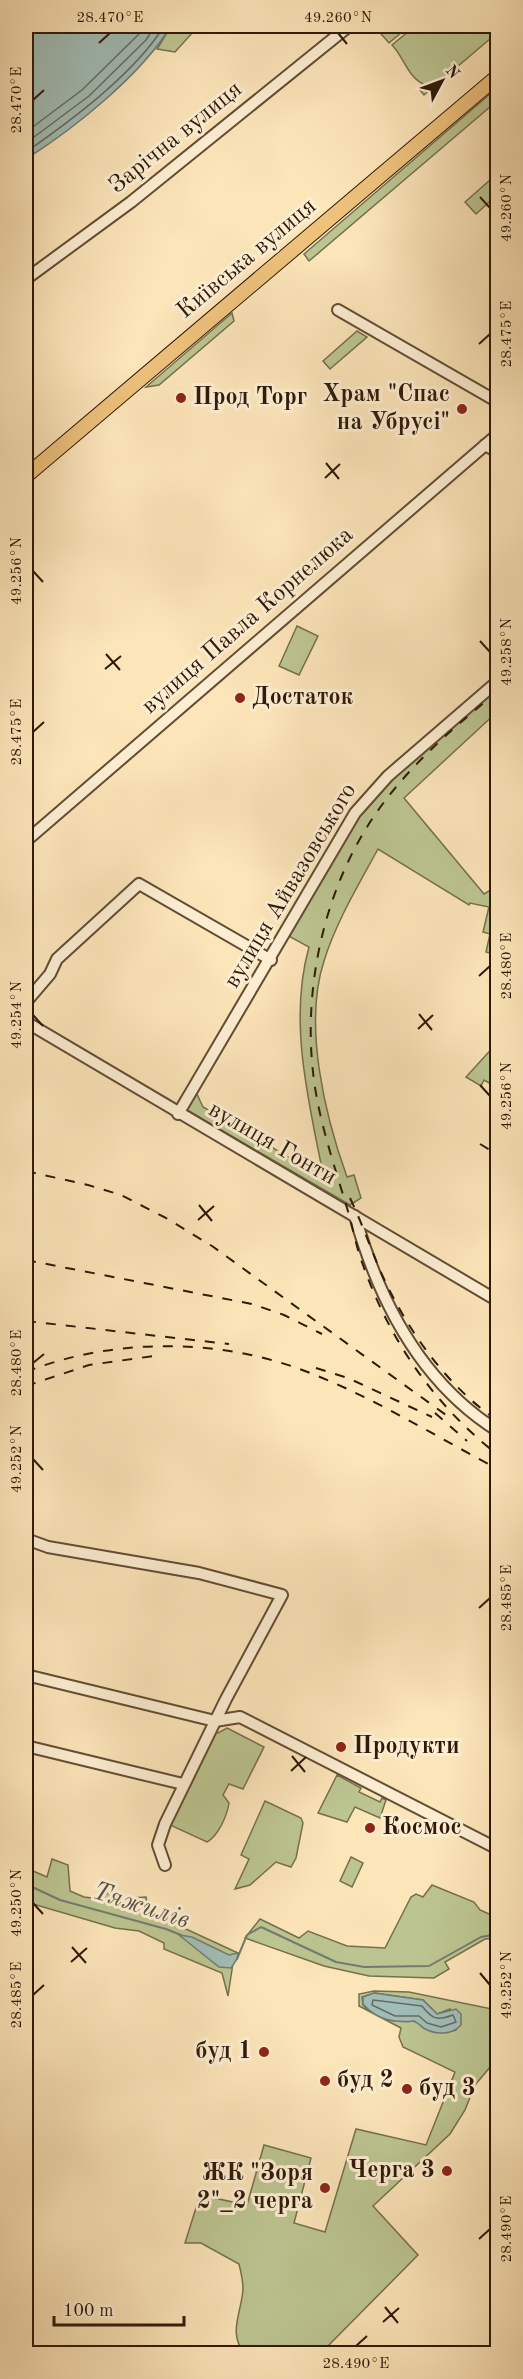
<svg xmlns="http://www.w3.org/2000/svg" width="523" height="2379" viewBox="0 0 523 2379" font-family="'Old Standard TT',serif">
<rect width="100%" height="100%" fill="#fce5b9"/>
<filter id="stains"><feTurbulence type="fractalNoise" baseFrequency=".00333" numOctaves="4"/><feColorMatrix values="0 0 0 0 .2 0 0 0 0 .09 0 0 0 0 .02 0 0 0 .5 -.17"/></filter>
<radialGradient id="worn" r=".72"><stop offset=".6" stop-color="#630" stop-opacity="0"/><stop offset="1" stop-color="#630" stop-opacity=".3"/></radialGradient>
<g fill="#bcc591" stroke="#766f4d" stroke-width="1.5" fill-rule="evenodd">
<polygon points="171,26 206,26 193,32 175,52 157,49"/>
<polygon points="377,26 409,26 389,43 375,27"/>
<path d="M 415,26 L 497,26 L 497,33 L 424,95 L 420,90 L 425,85 C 407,77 404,57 392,45 Z"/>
<polygon points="497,88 497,101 309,261 304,254"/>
<polygon points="497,174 497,195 476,214 465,202"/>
<polygon points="232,313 234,321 159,385 146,387"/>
<polygon points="357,331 367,337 330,369 323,361"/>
<polygon points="297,626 318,636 299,675 279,666"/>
<path d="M 497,681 L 497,712 L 404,798 L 484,894 L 497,886 L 497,955 L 486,952 L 490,934 L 483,932 L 489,907 L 470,903 L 469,905 L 378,849 C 359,884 336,922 324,961 C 303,1025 325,1116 347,1177 L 354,1175 L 361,1198 L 350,1205 L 185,1109 L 196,1092 L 203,1107 L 317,1174 L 321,1164 C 307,1094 289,1018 309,947 L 285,934 L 355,813 Z"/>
<polygon points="497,1043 497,1077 491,1084 484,1080 481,1086 466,1077"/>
<path d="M 227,1728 L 264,1747 L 243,1789 L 229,1784 L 223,1795 L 229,1803 C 227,1816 218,1836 207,1842 L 170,1825 L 213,1732 L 218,1733 Z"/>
<polygon points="337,1775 361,1788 359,1792 380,1802 382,1798 386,1800 380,1818 355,1807 347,1822 318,1813"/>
<polygon points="265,1801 301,1818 303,1823 296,1858 291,1867 276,1862 250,1885 235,1889 249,1859 241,1855"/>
<polygon points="351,1857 363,1863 352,1887 340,1881"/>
<polygon points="52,1859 68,1865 70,1891 84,1897 100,1899 109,1892 130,1898 146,1897 149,1912 238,1953 237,1959 233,1963 228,1996 222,1973 164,1949 164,1943 139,1931 115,1928 26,1902 26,1868 47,1877"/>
<polygon points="432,1885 474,1902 480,1910 498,1918 497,1938 485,1939 445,1962 449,1969 434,1978 369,1976 324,1966 245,1938 260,1919 299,1938 308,1931 347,1946 385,1948 411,1897 416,1894 423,1897"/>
<path d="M 374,1991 L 409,1992 L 497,2010 L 497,2059 L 475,2085 L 465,2110 L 450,2134 L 373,2206 L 418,2255 L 321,2353 L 245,2353 C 227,2335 242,2311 243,2289 C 243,2281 241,2272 239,2264 L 201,2243 L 185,2243 L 200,2195 L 247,2205 L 264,2145 L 311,2158 L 294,2223 L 325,2232 L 356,2129 L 426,2145 L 455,2072 L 403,2047 L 399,2037 L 401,2028 L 359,2006 L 359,1994 ZM 375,1993 L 423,2000 L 437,2014 L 450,2009 L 456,2030 C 441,2036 426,2025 413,2021 C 394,2023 377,2020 363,2005 L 362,1997 Z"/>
</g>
<g fill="#a1bdb7" stroke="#737b71" stroke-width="1.5">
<path d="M 26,26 L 171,26 C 141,75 75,128 26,159 Z"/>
<polygon points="179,1935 192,1937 229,1955 238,1953 237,1959 231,1968 219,1967"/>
<path d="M 374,1993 L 423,2000 L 437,2014 L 456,2009 L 461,2014 L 461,2025 C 452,2035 437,2035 425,2029 C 420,2026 419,2023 414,2021 C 394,2023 377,2020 363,2004 L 363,1997 Z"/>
</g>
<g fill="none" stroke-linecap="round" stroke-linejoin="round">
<g stroke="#686b60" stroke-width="1.5">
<polyline points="26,132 82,90 139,34 145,26"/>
<polyline points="26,143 89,96 146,40 155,26"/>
<path d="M 26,152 C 72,120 135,73 164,26"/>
<path d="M 373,2000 L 422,2006 C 432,2019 437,2021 453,2015 L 456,2022 L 441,2027 L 427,2023 L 419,2016 L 395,2016 L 372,2005 Z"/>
</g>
<g stroke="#737b71" stroke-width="2">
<polyline points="26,1884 60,1900 166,1929 181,1935"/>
<polyline points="237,1959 247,1935 261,1927 336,1962 364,1967 429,1966 481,1937 498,1934"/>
</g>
<g stroke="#624c35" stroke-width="14">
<g id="minor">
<polyline points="26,279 131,202 349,26"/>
<polyline points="338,310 498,402"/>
<polyline points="485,445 498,452"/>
<polyline points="26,841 498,434"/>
<polyline points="26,1002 50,974 57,959 139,884 271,960"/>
<polyline points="26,1022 498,1301"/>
<polyline points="178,1114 355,813 388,776 498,681"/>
<path d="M 355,1216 C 379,1301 421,1383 498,1431"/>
<polyline points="26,1539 48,1547 199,1573 282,1595 226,1699 165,1824 158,1845 165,1865"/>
<polyline points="26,1675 215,1721 240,1717 498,1849"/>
<polyline points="26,1746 183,1784"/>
</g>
</g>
<g stroke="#2f1909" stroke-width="16">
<polyline id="major" points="26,476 498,76"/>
</g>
<use href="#minor" stroke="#fdeed2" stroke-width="10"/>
<use href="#major" stroke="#eec27c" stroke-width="14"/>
<g stroke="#2f1909" stroke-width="2" stroke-dasharray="10 10" stroke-linecap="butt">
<path d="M 498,691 C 448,732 397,776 364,832 C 322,902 304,991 313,1072 C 318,1119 334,1164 347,1208 C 353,1227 356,1247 363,1265 C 390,1341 434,1405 498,1455"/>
<polyline points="480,1144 498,1155"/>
<polyline points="26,1171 88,1185 121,1195 166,1218 212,1246 446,1415"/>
<path d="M 350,1198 C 363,1225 372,1253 384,1279 C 410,1334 448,1387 498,1421"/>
<polyline points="26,1260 252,1304 284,1315 322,1334"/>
<polyline points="26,1321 229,1344"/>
<polyline points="316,1368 348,1378 432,1417"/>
<path d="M 26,1372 C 108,1339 210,1338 294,1367 C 365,1392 431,1434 498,1469"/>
<polyline points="26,1386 89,1365 161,1355"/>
<polyline points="435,1413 467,1441"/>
</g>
</g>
<path fill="none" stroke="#2f1909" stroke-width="2" d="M 338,33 L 347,44M 99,43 L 110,33M 33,100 L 44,90M 480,197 L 490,208M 479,344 L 490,334M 326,463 L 339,479M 325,478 L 340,464M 33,571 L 43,582M 480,641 L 490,652M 106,654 L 120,670M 105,669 L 121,656M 33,732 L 44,722M 479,976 L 490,966M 419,1014 L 432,1030M 33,1015 L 43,1026M 418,1029 L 433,1015M 480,1085 L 490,1096M 199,1205 L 212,1221M 198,1220 L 214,1206M 33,1363 L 44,1354M 33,1459 L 43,1470M 479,1608 L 490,1598M 292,1756 L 305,1772M 291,1771 L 306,1757M 33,1903 L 43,1914M 72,1947 L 86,1963M 71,1962 L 87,1948M 480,1973 L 490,1985M 33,1995 L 44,1985M 479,2239 L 490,2229M 385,2307 L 398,2323M 383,2322 L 399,2308M 356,2346 L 367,2336"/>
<g fill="#8f2418" stroke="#fdeed2" stroke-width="2">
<circle cx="181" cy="398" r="6"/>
<circle cx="462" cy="409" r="6"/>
<circle cx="240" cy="698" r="6"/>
<circle cx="341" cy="1747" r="6"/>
<circle cx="370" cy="1828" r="6"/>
<circle cx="264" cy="2052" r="6"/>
<circle cx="325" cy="2081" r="6"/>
<circle cx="407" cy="2089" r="6"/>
<circle cx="447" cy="2171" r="6"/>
<circle cx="325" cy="2188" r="6"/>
</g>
<g text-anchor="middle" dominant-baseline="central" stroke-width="6" stroke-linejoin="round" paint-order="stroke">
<g font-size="24" fill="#2f1909" stroke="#fdeed2">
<text transform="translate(176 138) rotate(-39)">Зарічна вулиця</text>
<text transform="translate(247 259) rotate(-40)">Київська вулиця</text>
<text transform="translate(248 621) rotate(-41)">вулиця Павла Корнелюка</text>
<text transform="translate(291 886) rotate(-59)">вулиця Айвазовського</text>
<text transform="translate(272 1144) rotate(30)">вулиця Гонти</text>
</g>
<g font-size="24" font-weight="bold" fill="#2f1909" stroke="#fdeed2" text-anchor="start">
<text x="450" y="395" text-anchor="end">Храм "Спас<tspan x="450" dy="28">на Убрусі"</tspan></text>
<text x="193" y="398">Прод Торг</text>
<text x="252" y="698">Достаток</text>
<text x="353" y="1747">Продукти</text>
<text x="382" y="1828">Космос</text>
<text x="252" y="2052" text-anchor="end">буд 1</text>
<text x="337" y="2081">буд 2</text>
<text x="419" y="2089">буд 3</text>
<text x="435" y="2171" text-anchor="end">Черга 3</text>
<text x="313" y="2174" text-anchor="end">ЖК "Зоря<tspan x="313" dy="28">2"_2 черга</tspan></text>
</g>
<g font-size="26" font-style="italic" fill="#575246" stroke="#fdeed2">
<text transform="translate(141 1906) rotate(18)">Тяжилів</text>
</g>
</g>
<rect width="523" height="2379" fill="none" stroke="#fce5b9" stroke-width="66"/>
<g transform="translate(442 81) rotate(49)" stroke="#fdeed2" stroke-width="4.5" paint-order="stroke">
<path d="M0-4.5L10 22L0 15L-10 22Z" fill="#2f1909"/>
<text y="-9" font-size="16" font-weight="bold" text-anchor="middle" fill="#2f1909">N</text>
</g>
<path d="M54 2316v9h130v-9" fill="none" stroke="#2f1909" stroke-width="3"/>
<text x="63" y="2316" font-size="18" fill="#2f1909" stroke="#fdeed2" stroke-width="4.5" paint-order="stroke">100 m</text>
<rect x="33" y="33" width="457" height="2313" fill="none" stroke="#2f1909" stroke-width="2"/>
<g font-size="15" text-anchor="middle" fill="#2f1909">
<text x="110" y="22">28.470°E</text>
<text x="338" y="22">49.260°N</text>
<text transform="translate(16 100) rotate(-90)" y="5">28.470°E</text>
<text transform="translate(506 208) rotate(-90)" y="5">49.260°N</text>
<text transform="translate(506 334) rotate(-90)" y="5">28.475°E</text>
<text transform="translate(16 571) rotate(-90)" y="5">49.256°N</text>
<text transform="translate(506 652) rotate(-90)" y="5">49.258°N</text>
<text transform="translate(16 732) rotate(-90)" y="5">28.475°E</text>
<text transform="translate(506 966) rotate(-90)" y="5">28.480°E</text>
<text transform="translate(16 1015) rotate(-90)" y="5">49.254°N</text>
<text transform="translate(506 1096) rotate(-90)" y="5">49.256°N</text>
<text transform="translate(16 1363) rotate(-90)" y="5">28.480°E</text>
<text transform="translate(16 1459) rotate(-90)" y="5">49.252°N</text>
<text transform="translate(506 1598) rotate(-90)" y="5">28.485°E</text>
<text transform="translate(16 1903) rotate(-90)" y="5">49.250°N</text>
<text transform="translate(506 1985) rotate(-90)" y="5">49.252°N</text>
<text transform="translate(16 1995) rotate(-90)" y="5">28.485°E</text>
<text transform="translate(506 2229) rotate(-90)" y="5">28.490°E</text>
<text x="356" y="2368">28.490°E</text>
</g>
<rect width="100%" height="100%" filter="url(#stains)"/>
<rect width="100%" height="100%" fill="url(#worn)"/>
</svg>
